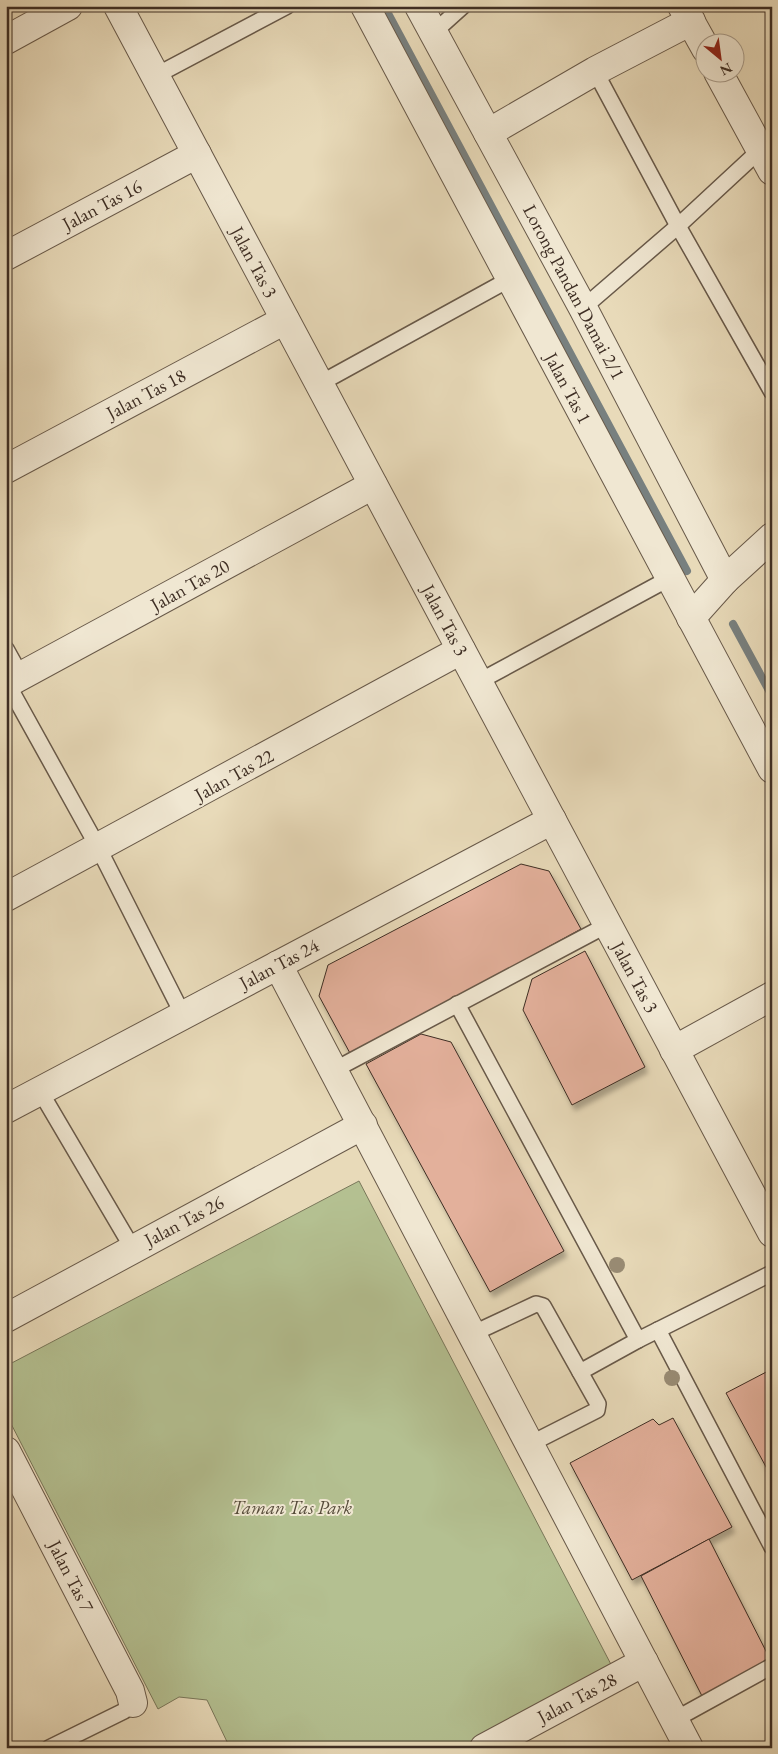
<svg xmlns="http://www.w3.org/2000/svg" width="778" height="1754" viewBox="0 0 778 1754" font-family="'EB Garamond',serif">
<defs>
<filter id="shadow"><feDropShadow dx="3" dy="5.5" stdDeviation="2.5" flood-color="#0004"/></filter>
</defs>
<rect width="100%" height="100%" fill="#e8dab9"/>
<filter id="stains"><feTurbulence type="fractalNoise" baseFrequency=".004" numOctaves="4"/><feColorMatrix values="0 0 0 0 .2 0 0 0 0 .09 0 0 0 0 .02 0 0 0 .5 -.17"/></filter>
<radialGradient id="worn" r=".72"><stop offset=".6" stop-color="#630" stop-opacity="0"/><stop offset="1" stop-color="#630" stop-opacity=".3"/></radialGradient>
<polygon fill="#b4c091" stroke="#79775a" points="359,1181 616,1674 473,1748 230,1748 207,1700 179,1697 158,1709 6,1414 6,1366"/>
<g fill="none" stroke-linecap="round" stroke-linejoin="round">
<g stroke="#78807f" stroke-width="8">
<polyline points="384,6 687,571"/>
<polyline points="733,624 772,696"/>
</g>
</g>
<g fill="#e3b09b" stroke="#3e2e24" filter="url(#shadow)">
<polygon points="521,864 549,871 581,929 351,1055 319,996 328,965"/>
<polygon points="585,951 645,1067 572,1105 523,1010 532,979"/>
<polygon points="421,1034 451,1042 564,1251 490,1292 366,1064"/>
<polygon points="772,1369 772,1478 726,1393"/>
<polygon points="673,1418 732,1527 632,1580 570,1463 653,1419 659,1425"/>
<polygon points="709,1539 770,1659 702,1696 641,1576"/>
</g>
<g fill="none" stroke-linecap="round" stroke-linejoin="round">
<g stroke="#685949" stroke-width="18">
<g id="lane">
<polyline points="433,33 463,6"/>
<polyline points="595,71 678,226 772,392"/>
<polyline points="155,76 287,6"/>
<polyline points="583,308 678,226 760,150"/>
<polyline points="319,384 510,279"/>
<polyline points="6,649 21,676"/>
<polyline points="478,682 670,578"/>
<polyline points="7,683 99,849 183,1015"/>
<polyline points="457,1004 638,1340"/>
<polyline points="334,1070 607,925"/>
<polyline points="40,1091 133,1249"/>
<polyline points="658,1330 772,1547"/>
<polyline points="472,1334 536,1304 543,1306 598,1404 597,1410 530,1444"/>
<polyline points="580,1372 638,1340 772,1273"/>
<polyline points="674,1720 772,1666"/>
<polyline points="49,1748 124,1711 133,1703"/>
</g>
</g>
<g stroke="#685949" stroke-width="30">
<g id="street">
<polyline points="118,6 772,1233"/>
<polyline points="365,6 772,769"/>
<polyline points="419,6 583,308 725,580"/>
<polyline points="682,6 706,49"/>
<polyline points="6,40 68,6"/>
<polyline points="718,72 772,171"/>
<polyline points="488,133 595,71 691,21"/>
<polyline points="6,256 197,154"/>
<polyline points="6,469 285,320"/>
<polyline points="691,618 725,580 772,537"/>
<polyline points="6,684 373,485"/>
<polyline points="6,897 461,650"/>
<polyline points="278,965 689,1748"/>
<polyline points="674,1050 772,996"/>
<polyline points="6,1109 552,820"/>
<polyline points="6,1318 363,1125"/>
<polyline points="6,1451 130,1691 133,1703"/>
<polyline points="484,1748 644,1662"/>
</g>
</g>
<use href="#lane" stroke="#f0e7d2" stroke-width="15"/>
<use href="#street" stroke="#f0e7d2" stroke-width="28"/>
</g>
<g fill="#988b73">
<circle cx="617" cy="1265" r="8"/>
<circle cx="672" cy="1378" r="8"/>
</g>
<g text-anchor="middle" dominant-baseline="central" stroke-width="4" stroke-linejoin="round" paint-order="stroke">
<g font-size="19" fill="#3e2e24" stroke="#f0e7d2">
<text transform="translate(102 205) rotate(-28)">Jalan Tas 16</text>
<text transform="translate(254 262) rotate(62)">Jalan Tas 3</text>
<text transform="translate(574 292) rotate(62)">Lorong Pandan Damai 2/1</text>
<text transform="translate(568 388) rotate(62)">Jalan Tas 1</text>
<text transform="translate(146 394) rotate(-28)">Jalan Tas 18</text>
<text transform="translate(190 585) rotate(-29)">Jalan Tas 20</text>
<text transform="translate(445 620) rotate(62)">Jalan Tas 3</text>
<text transform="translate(234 775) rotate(-29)">Jalan Tas 22</text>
<text transform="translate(279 964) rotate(-28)">Jalan Tas 24</text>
<text transform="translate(635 977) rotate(62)">Jalan Tas 3</text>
<text transform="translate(184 1221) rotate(-28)">Jalan Tas 26</text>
<text transform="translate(71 1576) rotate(63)">Jalan Tas 7</text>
<text transform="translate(577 1698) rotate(-28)">Jalan Tas 28</text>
</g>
<g font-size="19" font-style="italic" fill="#564b3a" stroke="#f0e7d2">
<text x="292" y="1507">Taman Tas Park</text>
</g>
</g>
<rect width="778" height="1754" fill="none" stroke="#e8dab9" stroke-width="25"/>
<rect x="8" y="8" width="763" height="1739" fill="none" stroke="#3e2e24" stroke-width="2.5"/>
<rect x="12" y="12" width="753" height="1729" fill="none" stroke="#3e2e24"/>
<g transform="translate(720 58) rotate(151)"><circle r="24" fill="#f0e7d2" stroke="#a99d8c"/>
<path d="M0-4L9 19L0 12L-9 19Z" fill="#8f2418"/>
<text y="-8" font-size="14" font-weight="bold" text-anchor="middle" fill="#3e2e24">N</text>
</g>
<rect width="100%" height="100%" filter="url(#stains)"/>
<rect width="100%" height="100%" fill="url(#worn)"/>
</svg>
